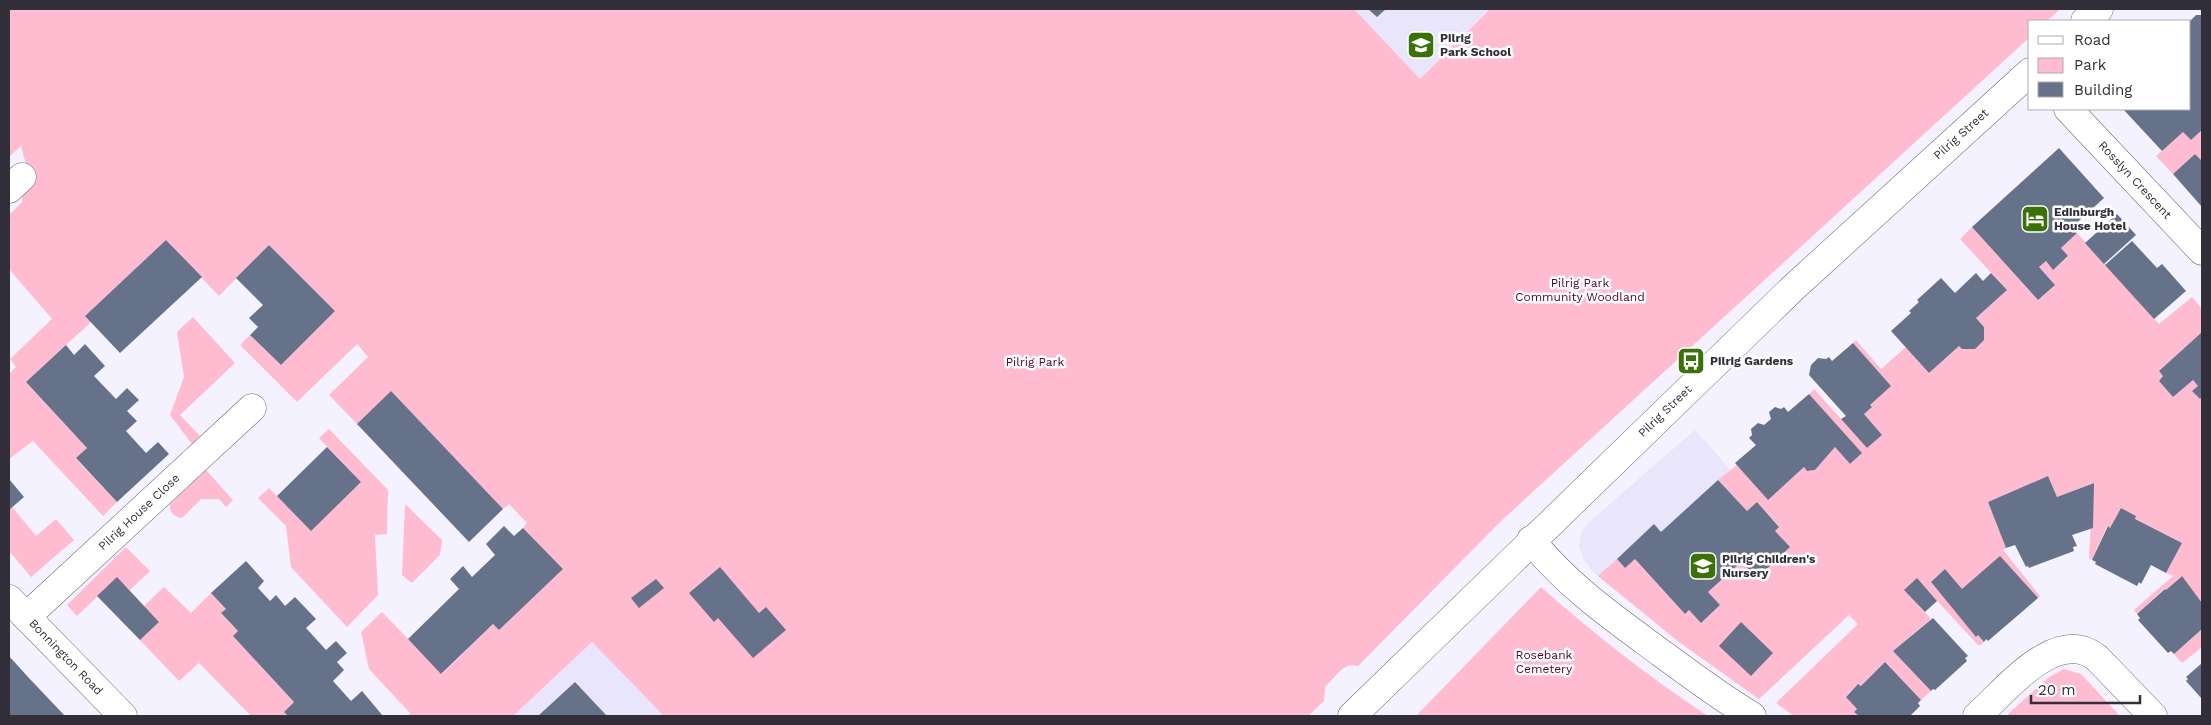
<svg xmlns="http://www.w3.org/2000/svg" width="2211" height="725" viewBox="0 0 2211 725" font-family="'Work Sans',sans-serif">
<rect width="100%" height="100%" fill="#f4f2fe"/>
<g fill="#e9e5fb">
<polygon points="1354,9 1490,9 1420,79"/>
<polygon points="1695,430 1855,609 1759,699 1679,642 1593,572 1584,559 1579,547 1581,534 1587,524"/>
<polygon points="592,642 664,716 513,716"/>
</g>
<g fill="#ffbbd0">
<polygon points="9,9 1354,9 1420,79 1490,9 2060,9 2047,21 2030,21 2030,37 1499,523 1364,660 1358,666 1349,665 1341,670 1325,687 1324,701 1308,716 664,716 592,642 513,716 408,716 410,713 369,669 361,632 382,612 442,674 493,624 499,630 563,569 523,528 527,523 509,504 503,509 391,392 357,424 329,395 368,357 357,344 297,402 240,345 250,335 281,365 335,311 269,245 219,296 166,240 86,315 91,322 26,382 87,448 76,459 117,502 103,516 33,441 9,459 9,374 16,367 10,359 52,319 9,269 9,215 22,202 25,161 21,146 9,157"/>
<polygon points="2202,130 2202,161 2195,154 2173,174 2156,156 2183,132 2191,140"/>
<polygon points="1972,227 2038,300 2055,285 2039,267 2046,261 2053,270 2068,257 2061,248 2077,233 2159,324 2192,297 2202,309 2202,332 2159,371 2163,376 2159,381 2173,397 2193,380 2198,386 2193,391 2200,399 2202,397 2202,603 2181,576 2166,590 2164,589 2137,614 2134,610 2173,576 2166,573 2182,543 2135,519 2136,516 2121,508 2110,528 2107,526 2092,560 2089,558 2093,483 2057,497 2048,476 1988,502 2006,548 2003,550 2040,596 2038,598 1962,589 1945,569 1931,582 1976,637 1978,635 1984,642 1979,646 1917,579 1905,590 1931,619 1893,651 1931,691 1921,700 1885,662 1861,686 1858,684 1846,696 1857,709 1854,712 1859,716 1794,716 1776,703 1858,624 1849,615 1759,699 1679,642 1598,576 1617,559 1625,568 1635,559 1685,613 1689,610 1701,623 1720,605 1708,592 1741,562 1757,578 1789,547 1775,531 1779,526 1757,502 1747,511 1718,480 1737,465 1768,499 1804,467 1808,471 1815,470 1835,447 1850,464 1861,453 1809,394 1814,389 1867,448 1882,435 1864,414 1872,407 1870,405 1890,386 1853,343 1856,340 1881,369 1906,347 1929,373 1959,346 1962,349 1974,349 1984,340 1984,327 1976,318 2007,290 1960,239"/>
<polygon points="193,317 235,363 180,415 200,436 192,444 170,415 184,377 177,332"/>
<polygon points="329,429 388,490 387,534 375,535 378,595 347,627 291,567 286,526 258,498 269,488 311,530 361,482 319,438"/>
<path d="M 206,470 L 233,500 L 226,507 L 219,499 L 201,499 L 182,518 C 174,517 169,512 170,504 Z"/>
<polygon points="405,504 442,540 440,555 412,583 402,575"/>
<polygon points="12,507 36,536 56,519 74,540 31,577 9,551 9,510"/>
<polygon points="126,547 150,571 130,590 117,578 77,616 67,605"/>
<polygon points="164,587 191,613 211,593 226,609 221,614 238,631 233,636 294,702 284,712 288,716 251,716 199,663 179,681 140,640 159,622 144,606"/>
<path d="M 1541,587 C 1594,634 1649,677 1708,716 L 1416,716 Z"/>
<polygon points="2202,629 2202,647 2182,663 2174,654"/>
<polygon points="2064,669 2081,674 2120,716 2006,716 2049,677"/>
</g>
<g fill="#66728a">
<polygon points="1368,9 1386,9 1377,17"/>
<polygon points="2196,15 2202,15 2202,130 2191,140 2183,132 2162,151 2123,109 2190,109 2190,21"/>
<polygon points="2059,148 2104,198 2071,228 2077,233 2061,248 2068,256 2053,270 2046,261 2039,267 2055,285 2038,300 1972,227"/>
<polygon points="2195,154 2202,161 2202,207 2173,174"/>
<polygon points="2117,214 2136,235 2104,264 2085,243"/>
<polygon points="166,240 202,277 120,353 85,316"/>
<polygon points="2132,241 2157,268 2162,264 2186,291 2154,319 2105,265"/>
<polygon points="269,245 335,311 281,365 250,335 258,327 249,318 263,305 236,278"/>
<polygon points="1976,273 1983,281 1991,273 2007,290 1976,318 1984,327 1984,340 1975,349 1962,349 1959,346 1929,373 1891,331 1911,313 1909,311 1919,302 1917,300 1941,278 1955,293"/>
<polygon points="2202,332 2202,397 2200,399 2192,391 2198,386 2193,380 2173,397 2159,381 2163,376 2159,371"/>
<polygon points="1853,343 1891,386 1870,405 1872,407 1864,414 1882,435 1867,448 1841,419 1846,416 1809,375 1811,365 1818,358 1826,359 1829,357 1832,361"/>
<polygon points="85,344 105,366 94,376 116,399 127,388 139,400 127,411 137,421 126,431 146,453 158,442 169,454 117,502 76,458 87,448 26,382 66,345 74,355"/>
<polygon points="391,391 503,509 469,542 357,424"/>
<polygon points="1809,394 1862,453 1850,464 1835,447 1815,470 1807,471 1804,467 1768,500 1735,463 1756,445 1749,438 1752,435 1751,429 1758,423 1764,425 1771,419 1769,412 1775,407 1781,409 1784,407 1788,412"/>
<polygon points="327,447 361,482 311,531 277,496"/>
<polygon points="2048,476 2057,497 2094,483 2093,528 2072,535 2077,546 2073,547 2074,551 2029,568 2028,566 2026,567 2015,545 2006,548 1988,502"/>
<polygon points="9,479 24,497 9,510"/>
<polygon points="1718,480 1747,511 1757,502 1779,527 1775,531 1790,547 1757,578 1741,562 1708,592 1720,605 1701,623 1689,610 1685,614 1635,559 1625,568 1617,559 1654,524 1661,532"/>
<polygon points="2121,508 2136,516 2135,519 2182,543 2166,573 2151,565 2141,584 2139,582 2137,586 2095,564 2096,562 2092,560 2108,526 2110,528"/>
<polygon points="504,526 514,536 523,528 563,569 499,630 493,624 441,674 408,639 459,589 450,579 463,566 472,577 495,555 486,544"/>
<polygon points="2000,556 2038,598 1988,641 1986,639 1984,642 1978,635 1976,637 1931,582 1945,569 1962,589"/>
<polygon points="246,561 264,581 258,588 270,601 276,595 285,606 295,597 316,619 306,628 326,650 336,641 347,653 337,662 344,670 333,681 351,701 362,691 383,716 288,716 284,712 294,702 233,636 238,631 221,613 226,609 211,593"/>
<polygon points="720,567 759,613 766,607 786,630 753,658 718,618 714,622 689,593"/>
<polygon points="2182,576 2202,603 2202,629 2174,654 2171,651 2168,653 2138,620 2140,618 2137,614 2165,589 2166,590"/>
<polygon points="117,577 159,622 140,640 97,596"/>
<polygon points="1917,578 1937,601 1925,612 1904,590"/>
<polygon points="656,579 664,588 639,608 631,598"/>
<polygon points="1933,618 1968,656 1965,658 1967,661 1935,690 1933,689 1931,691 1893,651"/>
<polygon points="1741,622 1773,653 1751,676 1719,646"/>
<polygon points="9,656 28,677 65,716 9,716"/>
<polygon points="1885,662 1921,700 1918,703 1920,706 1910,716 1859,716 1854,712 1857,709 1846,697 1858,684 1861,686"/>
<polygon points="2202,663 2202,699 2186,681 2188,679 2186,677"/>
<polygon points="575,682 607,716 538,716"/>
</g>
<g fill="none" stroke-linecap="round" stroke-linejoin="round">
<g stroke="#6a657d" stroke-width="29">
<g id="minor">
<polyline points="2068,109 2202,251"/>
<polyline points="9,189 22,177"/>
<path d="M 1531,540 C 1566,585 1615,619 1661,653 C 1690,674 1720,697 1752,716"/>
<polyline points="26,617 252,408"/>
<path d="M 1977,716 C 2005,691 2057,625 2097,658 L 2153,716"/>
</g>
</g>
<g stroke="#6a657d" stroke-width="29">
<g id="tertiary">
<polyline points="2085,21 2099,9"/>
<polyline points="1352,716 1793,288 2030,72"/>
</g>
</g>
<g stroke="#6a657d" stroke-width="29">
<polyline id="secondary" points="9,599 123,716"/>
</g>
<use href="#minor" stroke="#fff" stroke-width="28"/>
<use href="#tertiary" stroke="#fff" stroke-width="28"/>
<use href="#secondary" stroke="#fff" stroke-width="28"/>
</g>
<defs>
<g id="school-square" transform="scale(1.4375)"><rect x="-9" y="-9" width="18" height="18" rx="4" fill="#397305" stroke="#fff"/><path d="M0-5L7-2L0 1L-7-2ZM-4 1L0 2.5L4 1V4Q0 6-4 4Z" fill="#fff"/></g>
<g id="hotel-square" transform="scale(1.4375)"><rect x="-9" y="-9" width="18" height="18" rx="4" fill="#397305" stroke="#fff"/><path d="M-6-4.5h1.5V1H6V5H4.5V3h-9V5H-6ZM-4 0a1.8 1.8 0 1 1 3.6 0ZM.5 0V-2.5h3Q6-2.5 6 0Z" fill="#fff"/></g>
<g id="bus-square" transform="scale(1.4375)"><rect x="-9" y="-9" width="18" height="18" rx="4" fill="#397305" stroke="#fff"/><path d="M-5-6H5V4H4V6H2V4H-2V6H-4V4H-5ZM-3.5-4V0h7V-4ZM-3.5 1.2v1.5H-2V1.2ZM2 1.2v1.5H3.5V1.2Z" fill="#fff"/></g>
</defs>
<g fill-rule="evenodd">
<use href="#school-square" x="1421" y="45"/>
<use href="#hotel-square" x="2035" y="219"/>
<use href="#bus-square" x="1691" y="361"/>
<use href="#school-square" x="1703" y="566"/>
</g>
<g text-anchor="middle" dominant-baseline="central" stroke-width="5" stroke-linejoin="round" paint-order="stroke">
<g font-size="12" font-weight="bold" fill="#322f3a" stroke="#fff" text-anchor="start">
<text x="1440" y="38">Pilrig<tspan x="1440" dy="14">Park School</tspan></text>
<text x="2054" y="212">Edinburgh<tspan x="2054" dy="14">House Hotel</tspan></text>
<text x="1710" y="361">Pilrig Gardens</text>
<text x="1722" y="559">Pilrig Children's<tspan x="1722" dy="14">Nursery</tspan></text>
</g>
<g font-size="12" fill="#322f3a" stroke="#fff">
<text transform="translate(1961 134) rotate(-42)">Pilrig Street</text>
<text transform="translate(2135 180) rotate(47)">Rosslyn Crescent</text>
<text transform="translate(1665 411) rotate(-44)">Pilrig Street</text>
<text transform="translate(139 512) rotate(-43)">Pilrig House Close</text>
<text transform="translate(66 657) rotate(46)">Bonnington Road</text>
</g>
<g font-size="12" fill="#54002a" stroke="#fff">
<text x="1580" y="283">Pilrig Park<tspan x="1580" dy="14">Community Woodland</tspan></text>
<text x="1035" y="362">Pilrig Park</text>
<text x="1544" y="655">Rosebank<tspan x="1544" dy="14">Cemetery</tspan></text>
</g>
</g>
<rect width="2211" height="725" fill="none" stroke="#322f3a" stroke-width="20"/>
<rect x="2028" y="20" width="162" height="90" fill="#ffffff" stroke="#adacb0"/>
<rect x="2038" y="36" width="25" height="8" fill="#ffffff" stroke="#adacb0"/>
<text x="2074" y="45" font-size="15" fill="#322f3a">Road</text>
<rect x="2038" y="58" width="25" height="15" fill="#ffbbd0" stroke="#adacb0"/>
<text x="2074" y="70" font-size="15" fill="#322f3a">Park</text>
<rect x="2038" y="82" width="25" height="15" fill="#66728a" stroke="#adacb0"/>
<text x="2074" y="95" font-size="15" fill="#322f3a">Building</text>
<path d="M2031 695v8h109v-8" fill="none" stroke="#322f3a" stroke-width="2.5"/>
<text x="2038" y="695" font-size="15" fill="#322f3a" stroke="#ffffff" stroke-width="4" paint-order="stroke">20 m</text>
</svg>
